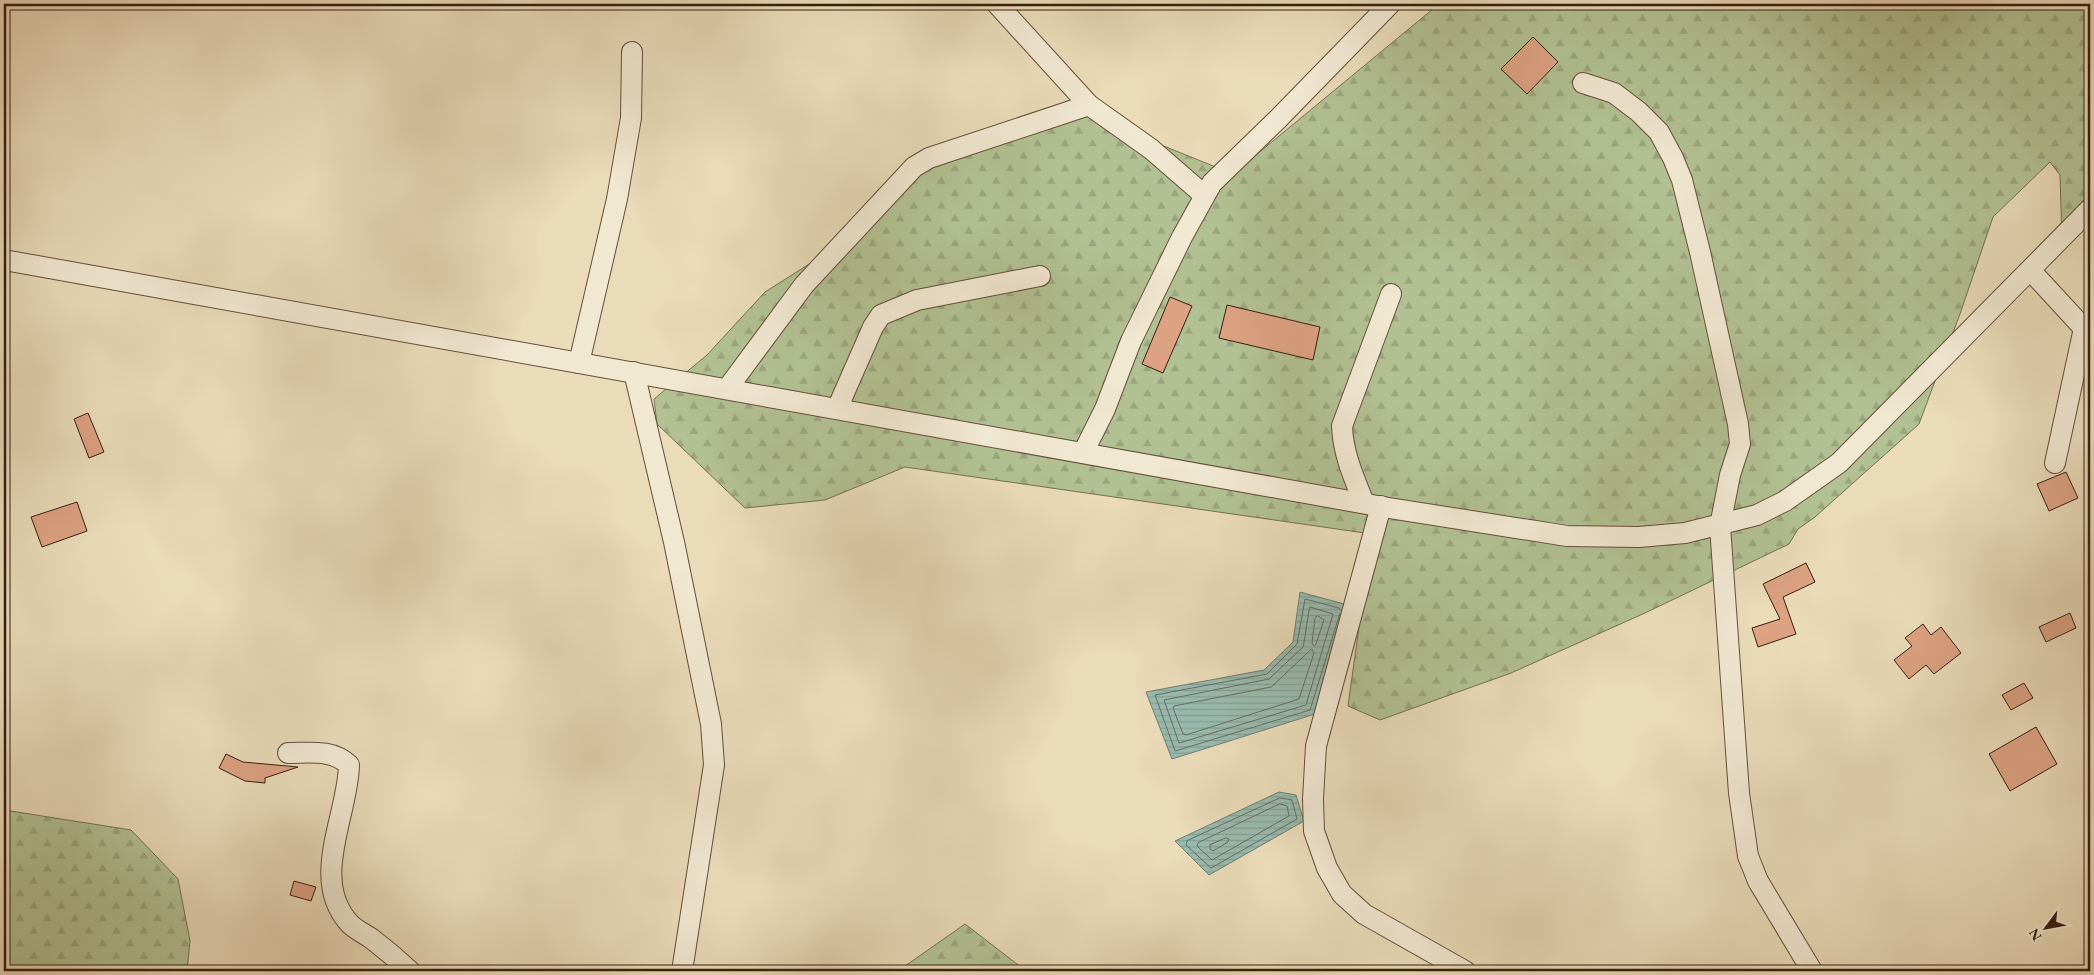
<svg xmlns="http://www.w3.org/2000/svg" width="2094" height="975" viewBox="0 0 2094 975" font-family="'EB Garamond',serif">
<defs>
<pattern id="forest-firs" width="22" height="20" patternUnits="userSpaceOnUse" patternTransform="scale(1.25)"><rect width="22" height="20" fill="#b2c193"/><path d="M5 1l3.5 6h-7zM16 11l3.5 6h-7z" fill="#9aa57e"/></pattern>
<pattern id="water-rules" width="6" height="5" patternUnits="userSpaceOnUse" patternTransform="scale(1.25)"><rect width="6" height="5" fill="#98bbb0"/><path d="M0 2.5h6" fill="none" stroke="#84a096"/></pattern>
</defs>
<rect width="100%" height="100%" fill="#eadbb9"/>
<filter id="stains"><feTurbulence type="fractalNoise" baseFrequency=".004" numOctaves="4"/><feColorMatrix values="0 0 0 0 .2 0 0 0 0 .09 0 0 0 0 .02 0 0 0 .5 -.17"/></filter>
<radialGradient id="worn" r=".72"><stop offset=".6" stop-color="#630" stop-opacity="0"/><stop offset="1" stop-color="#630" stop-opacity=".3"/></radialGradient>
<g fill="url(#forest-firs)" stroke="#747052">
<polygon points="1439,4 2090,4 2090,218 2062,239 2060,175 2050,162 1993,217 1960,314 1919,424 1815,517 1798,529 1789,544 1645,613 1511,673 1380,720 1348,706 1365,584 1365,533 905,467 825,500 745,508 657,424 654,399 707,355 765,292 825,254 900,179 1087,115 1233,174"/>
<polygon points="4,810 131,830 178,879 190,941 187,971 4,971"/>
<polygon points="965,924 1026,971 898,971"/>
</g>
<g fill="url(#water-rules)" stroke="#717c70">
<polygon points="1300,592 1348,605 1315,714 1172,759 1146,692 1264,670 1293,642"/>
<polygon points="1279,792 1296,795 1304,821 1209,875 1175,841"/>
</g>
<g fill="none" stroke-linecap="round" stroke-linejoin="round">
<g stroke="#686c60" stroke-width="1">
<polygon points="1310,607 1333,614 1306,705 1179,743 1164,700 1269,679 1303,647"/>
<polyline points="1340,613 1310,710 1175,751 1155,695 1267,674 1297,644 1305,599 1339,608 1341,610"/>
<polygon points="1318,616 1324,620 1316,644 1314,646 1312,643 1315,618"/>
<polygon points="1312,649 1314,653 1299,699 1186,735 1183,734 1173,708 1174,706 1271,687"/>
<polygon points="1280,798 1292,800 1297,819 1211,868 1186,845 1187,841"/>
<polygon points="1280,804 1287,806 1289,816 1212,860 1197,846 1198,843"/>
<polygon points="1226,838 1229,839 1228,842 1213,851 1210,849 1210,845"/>
</g>
</g>
<g fill="#dca282" stroke="#371e11">
<polygon points="1533,37 1558,62 1527,94 1501,69"/>
<polygon points="1170,297 1192,306 1163,373 1142,364"/>
<polygon points="1227,305 1320,327 1313,360 1219,338"/>
<polygon points="88,413 104,452 89,458 74,419"/>
<polygon points="2066,472 2078,498 2049,511 2037,484"/>
<polygon points="77,502 87,531 42,547 31,517"/>
<polygon points="1806,563 1815,582 1783,597 1796,634 1758,647 1752,628 1780,619 1763,584"/>
<polygon points="2070,613 2076,628 2046,642 2039,627"/>
<polygon points="1923,624 1931,635 1941,627 1961,653 1934,674 1926,665 1909,679 1894,660 1912,646 1905,638"/>
<polygon points="2024,683 2033,698 2011,710 2002,695"/>
<polygon points="2036,727 2057,764 2010,791 1989,754"/>
<polygon points="226,754 243,762 298,767 265,778 265,783 245,781 219,768"/>
<polygon points="294,881 316,887 311,901 290,895"/>
</g>
<g fill="none" stroke-linecap="round" stroke-linejoin="round">
<g stroke="#644d3b" stroke-width="22">
<g id="minor">
<polyline points="997,4 1089,105 1151,149 1204,195"/>
<polyline points="1583,83 1614,93 1639,112 1659,132 1673,158 1682,180 1700,252 1738,424 1740,444 1730,475 1720,526 1739,793 1748,856 1758,881 1812,971"/>
<polyline points="4,260 1389,508 1567,536 1639,537 1685,533 1757,515 1785,501 1839,463 2090,209"/>
<polyline points="2031,271 2090,335"/>
<polyline points="579,363 617,199 631,118 632,52"/>
<polyline points="634,372 674,542 711,724 714,765 682,971"/>
<polyline points="727,389 804,285 914,167 929,158 1089,105"/>
<polyline points="837,409 873,327 881,315 917,300 1040,276"/>
<polyline points="1083,453 1105,409 1131,341 1182,237 1212,183 1278,119 1390,4"/>
<polyline points="2055,463 2084,328"/>
<path d="M 1364,503 C 1354,478 1343,454 1342,426 L 1391,294"/>
<polyline points="1381,506 1316,746 1313,799 1314,831 1327,868 1342,894 1364,914 1465,971"/>
<path d="M 288,753 C 310,753 332,749 349,765 C 348,816 309,880 350,924 C 356,930 365,934 372,939 C 385,949 398,960 410,971"/>
</g>
</g>
<use href="#minor" stroke="#f1e8d2" stroke-width="20"/>
</g>
<rect width="2094" height="975" fill="none" stroke="#eadbb9" stroke-width="20"/>
<rect x="5" y="5" width="2084" height="965" fill="none" stroke="#371e11" stroke-width="2.5"/>
<rect x="10" y="10" width="2074" height="955" fill="none" stroke="#371e11"/>
<g transform="translate(2046 928) rotate(238)" stroke="#f1e8d2" stroke-width="4" paint-order="stroke">
<path d="M0-4L9 19L0 12L-9 19Z" fill="#371e11"/>
<text y="-8" font-size="14" font-weight="bold" text-anchor="middle" fill="#371e11">N</text>
</g>
<rect width="100%" height="100%" filter="url(#stains)"/>
<rect width="100%" height="100%" fill="url(#worn)"/>
</svg>
